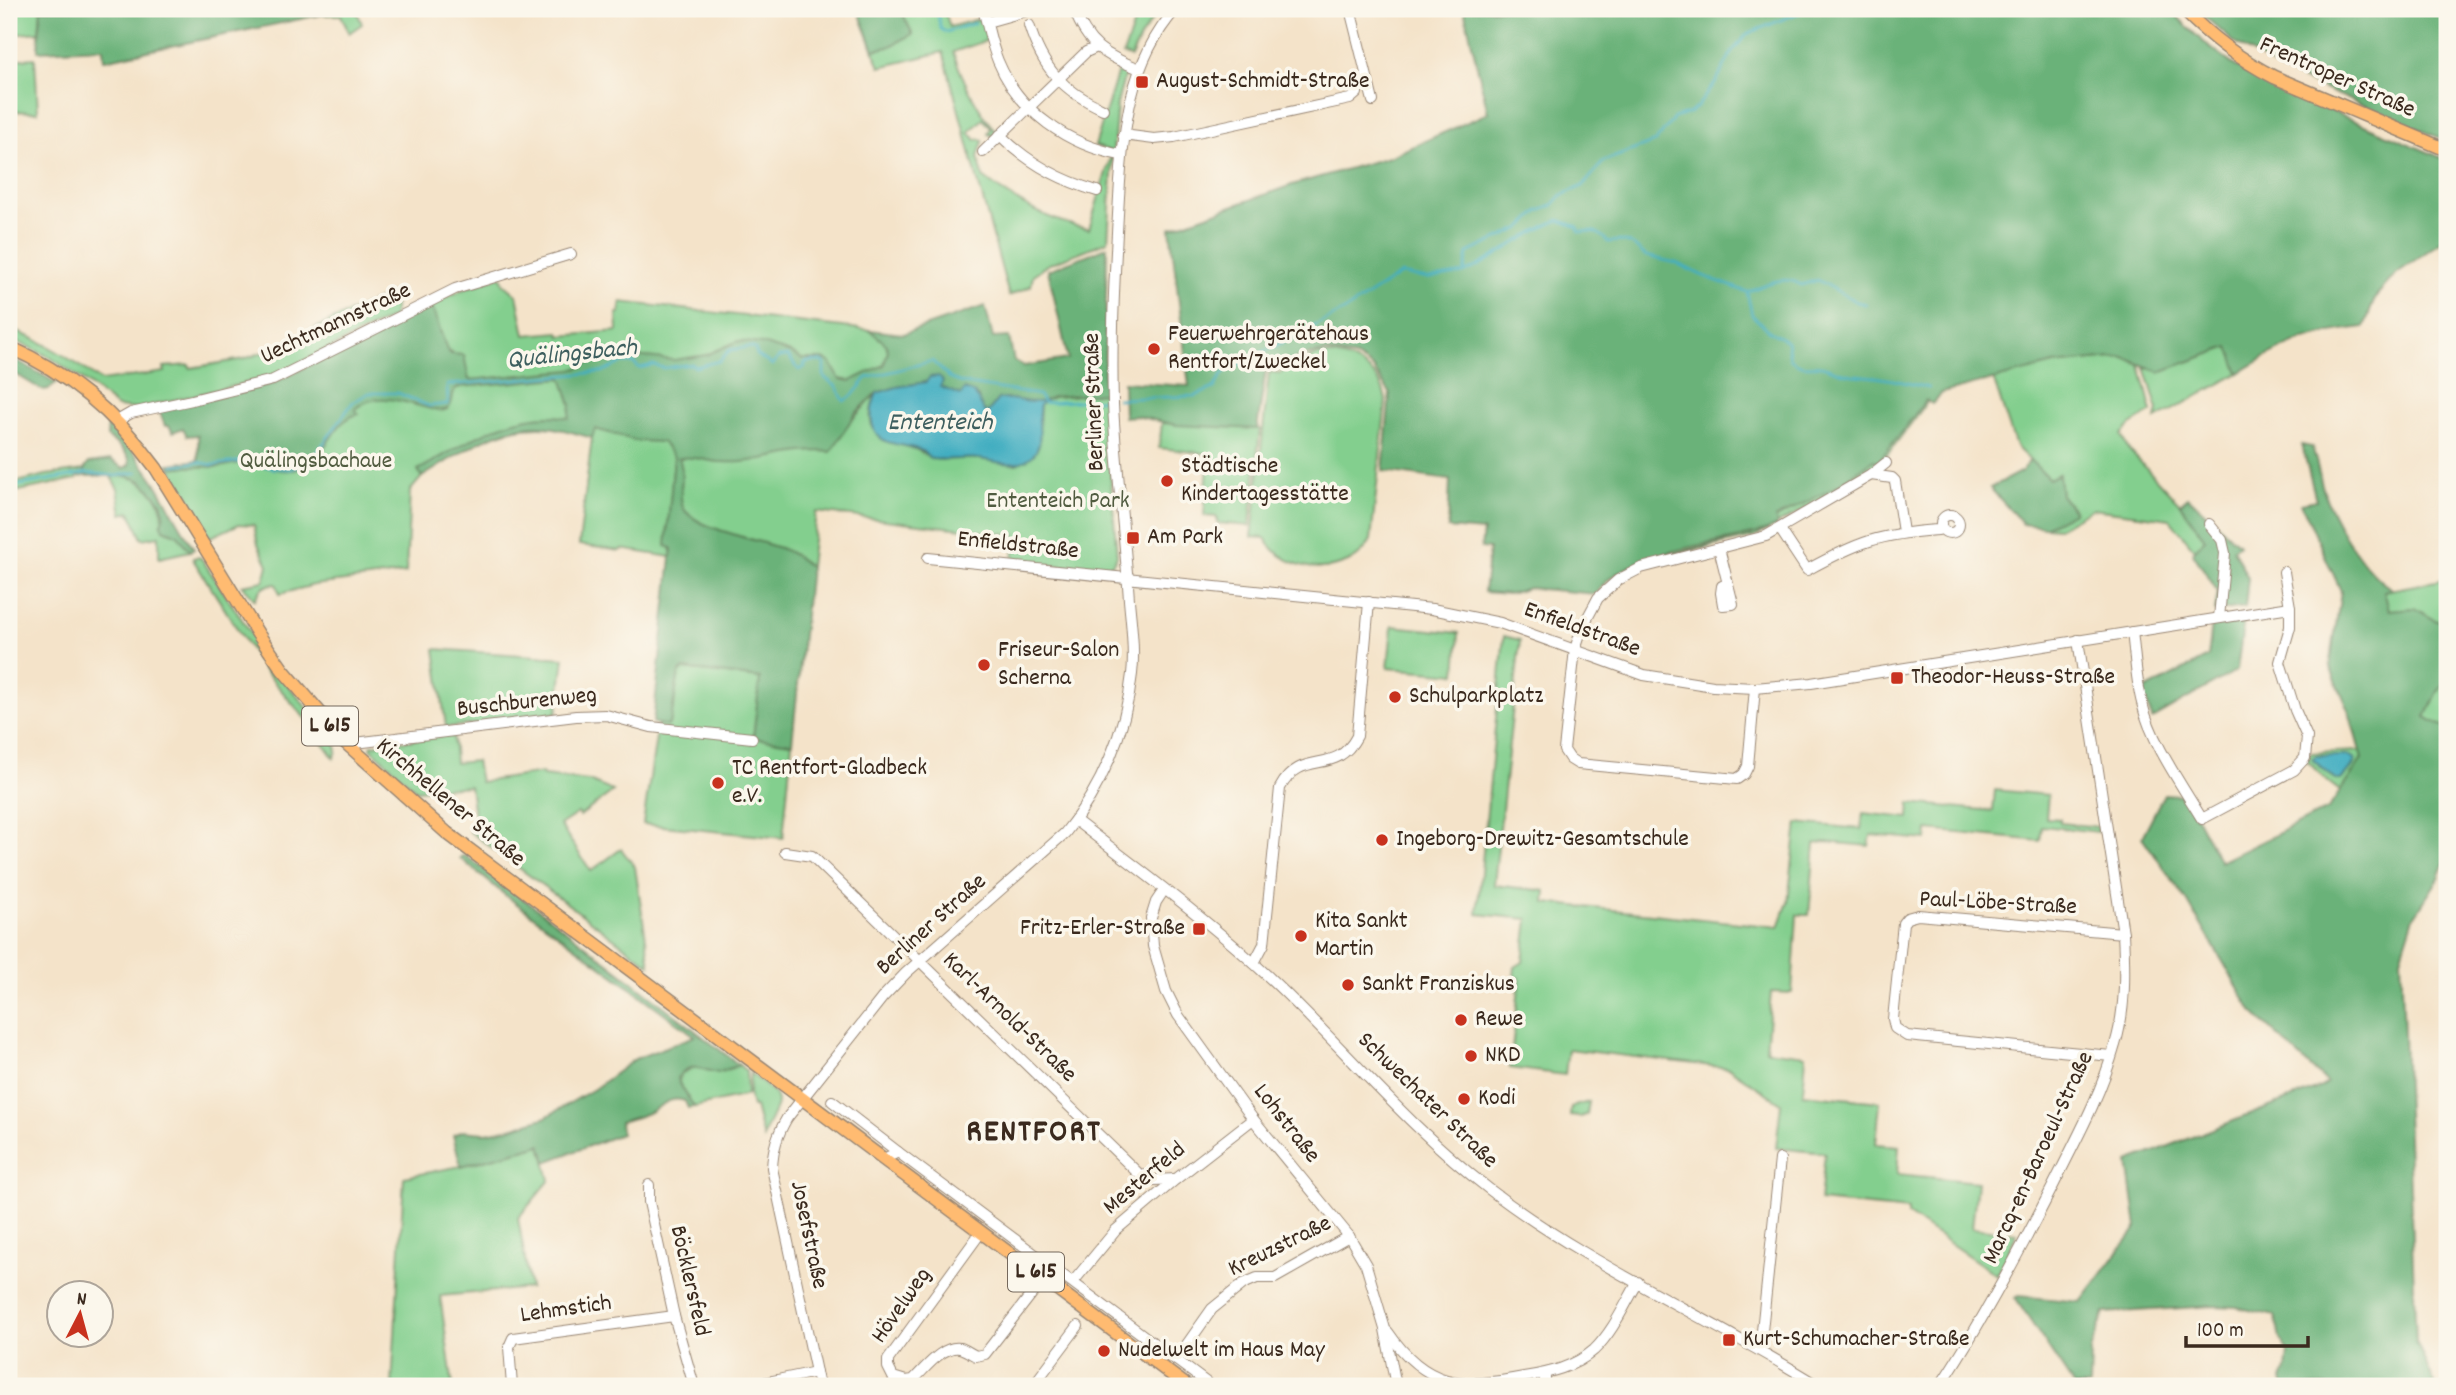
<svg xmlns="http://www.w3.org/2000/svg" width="2456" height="1395" viewBox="0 0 2456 1395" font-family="Dekko,sans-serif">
<rect width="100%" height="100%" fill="#fbf7ec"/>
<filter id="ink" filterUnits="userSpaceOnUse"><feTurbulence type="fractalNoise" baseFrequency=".0143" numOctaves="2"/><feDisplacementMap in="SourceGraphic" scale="14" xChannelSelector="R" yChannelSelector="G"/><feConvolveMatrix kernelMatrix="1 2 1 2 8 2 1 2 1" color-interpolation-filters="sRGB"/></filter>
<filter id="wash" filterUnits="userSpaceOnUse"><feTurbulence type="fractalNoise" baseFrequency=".00686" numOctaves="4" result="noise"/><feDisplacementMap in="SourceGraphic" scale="28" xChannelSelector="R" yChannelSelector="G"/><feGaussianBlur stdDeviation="1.57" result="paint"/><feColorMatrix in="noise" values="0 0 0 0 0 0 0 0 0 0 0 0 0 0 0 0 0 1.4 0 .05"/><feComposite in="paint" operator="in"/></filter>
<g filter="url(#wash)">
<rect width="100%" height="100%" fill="#f4e3c9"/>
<g fill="#83cf8e" stroke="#5f7c56" stroke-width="2">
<polygon points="9,9 41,9 39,32 9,35"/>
<polygon points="318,9 356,9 362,24 349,33 341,15 320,15"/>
<path d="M 858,9 L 944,9 L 950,27 L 982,18 L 988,40 L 953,52 C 963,81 977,109 997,133 L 994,136 L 988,134 L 991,128 L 983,119 L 969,132 L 976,140 L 980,139 L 983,141 L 978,157 L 983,177 C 1015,202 1048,221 1089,229 L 1111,156 L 1113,156 L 1108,241 L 1047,265 L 1033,275 L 1031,286 L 1009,296 L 943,52 L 880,67 Z"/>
<polygon points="1139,9 1159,9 1140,38 1131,57 1123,55"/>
<polygon points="35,58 38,112 9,111 9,60"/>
<polygon points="1119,68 1126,70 1117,104 1113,152 1095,146"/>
<path d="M 501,276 L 504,284 L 517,295 L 525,335 L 559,332 L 560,336 L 618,331 L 617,313 L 620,313 L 621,302 L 869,330 L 902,335 L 911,366 L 865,379 L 850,422 L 877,393 C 857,436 886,439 917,450 C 923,452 926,457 931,458 C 943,462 967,457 980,459 C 994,461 1002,463 1017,464 L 1038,446 L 1040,405 L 1052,397 L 1104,393 L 1117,556 C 1113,564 1109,569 1100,569 L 1013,562 L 1015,535 L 816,512 L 810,567 C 776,537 715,540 686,512 C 671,496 694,469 671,452 L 674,457 L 667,546 L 672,547 L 671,557 L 621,549 L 620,551 L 579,545 L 592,437 C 518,411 484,440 419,473 L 422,477 L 410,491 L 406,573 L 314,585 L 280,594 L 276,584 C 263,585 260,589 255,600 L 242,585 L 264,581 L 268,565 L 258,544 L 254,525 L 239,524 L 209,538 L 198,519 L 201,517 L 168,464 L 198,464 L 198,403 L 451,353 L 447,350 L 431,305 L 464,289 Z"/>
<path d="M 394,292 L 395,310 L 393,317 L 272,377 L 135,409 L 117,407 L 86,382 L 48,356 L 9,338 L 9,329 C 43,340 72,360 101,381 L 165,372 L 164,367 L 189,365 L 190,368 L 244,359 L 264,352 Z"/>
<polygon points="2230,347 2239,373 2156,419 2158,410 2145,367 2160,372"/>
<path d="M 1318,355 C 1349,353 1381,368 1386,401 L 1371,540 C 1350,580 1286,575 1265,538 L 1252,537 L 1269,372 L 1281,373 L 1293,363 Z"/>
<polygon points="2123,357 2140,365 2152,412 2131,425 2121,435 2128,449 2180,504 2205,539 2194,549 2170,519 2092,509 2058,528 2045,527 2074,511 2061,495 2058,474 2049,479 2016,447 1993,378 2054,364"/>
<polygon points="1926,400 1928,401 1877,468 1755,537 1641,562 1751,535 1786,512 1849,478 1875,459 1878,461"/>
<polygon points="1162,423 1260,429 1250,526 1217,523 1217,517 1204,516 1209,454 1159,448"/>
<polygon points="85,470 85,476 77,477 77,479 9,493 9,484 46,475"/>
<path d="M 127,476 C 154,485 164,501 164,529 L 178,535 L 190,551 L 159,558 L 159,536 L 142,539 L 130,512 L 122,514 L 118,489 L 111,477 Z"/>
<polygon points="197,557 201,558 277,672 335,741 337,751 334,758 304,717 263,669 194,561 193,558"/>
<polygon points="2447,579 2447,621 2437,621 2414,608 2389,610 2384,591"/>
<polygon points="1392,626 1459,633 1456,674 1388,668"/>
<polygon points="1504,636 1520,640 1494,885 1546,891 1545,903 1779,927 1788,902 1797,823 1861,829 1863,813 1909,818 1910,803 1993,811 1995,790 2048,795 2046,818 2060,819 2060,823 2098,827 2098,832 2042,826 2040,841 1928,830 1927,840 1871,835 1869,846 1825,842 1815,844 1809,915 1797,915 1792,993 1771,992 1766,1050 1806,1055 1803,1094 1880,1102 1876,1144 1899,1146 1897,1174 1977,1182 1972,1228 2017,1233 1997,1275 1908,1215 1908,1210 1820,1201 1825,1153 1776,1148 1781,1103 1729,1068 1568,1049 1565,1075 1510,1068 1520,978 1514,977 1515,967 1523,962 1528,919 1477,914"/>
<polygon points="435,649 564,658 557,713 505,722 446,727"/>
<polygon points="683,669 761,678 753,737 792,743 783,838 643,824 658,724 674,709 676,677"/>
<polygon points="2447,680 2447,729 2426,717 2437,693"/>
<polygon points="453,735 455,763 476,761 480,782 542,773 543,776 589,781 613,791 580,816 578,813 560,825 591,871 621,849 635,867 650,965 469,831 475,823 470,786 416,790 371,748 372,745"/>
<polygon points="2360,751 2363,759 2340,791 2327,781 2307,761 2310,753"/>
<polygon points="739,1065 746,1071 747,1095 694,1107 679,1083 680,1074 695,1067 722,1072"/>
<path d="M 750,1073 C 792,1105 776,1098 763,1138 L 755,1107 L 752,1107 L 749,1094 Z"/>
<polygon points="1589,1102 1587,1114 1581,1117 1570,1116 1571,1107"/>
<polygon points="541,1145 550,1180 518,1218 530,1288 440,1296 453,1386 392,1386 404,1177 461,1166"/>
</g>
<g fill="#6ab279" stroke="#526e4c" stroke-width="2">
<polygon points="41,9 318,9 320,15 104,60 103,48 38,51"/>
<polygon points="858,9 900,9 913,34 889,47 874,50"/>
<path d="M 1464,9 L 2171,9 C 2196,39 2226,62 2260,81 L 2447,160 L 2447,237 L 2396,274 L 2376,296 L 2364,327 C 2309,333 2286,344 2239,373 L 2229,347 L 2160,372 L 2123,357 L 2054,364 L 1942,393 L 1932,404 L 1926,400 L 1878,462 L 1874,460 L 1832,489 L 1776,518 L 1777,526 L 1765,531 C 1718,545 1623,550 1596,594 L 1529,588 L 1509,594 L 1484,592 L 1489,549 L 1481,548 L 1483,531 L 1448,528 L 1450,480 L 1383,471 L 1390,393 L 1373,368 L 1356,357 L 1326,352 L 1300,356 L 1279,369 L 1266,369 L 1257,429 L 1176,425 L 1136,416 L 1124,417 L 1123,382 L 1189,386 L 1170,228 L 1292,185 L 1389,157 L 1488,113 Z"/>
<polygon points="2196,9 2447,9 2447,141 2282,71 2235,43"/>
<path d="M 1107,247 L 1104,393 L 1053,397 L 1035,404 L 1006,398 L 998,399 L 988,412 L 985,412 L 979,404 L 978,397 L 957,394 L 926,382 L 897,387 L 877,393 L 855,414 L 831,452 C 794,447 759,465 722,462 C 708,462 694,455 679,458 C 686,474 677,494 683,507 C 693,530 765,540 787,551 C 795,555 803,561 810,567 L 792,743 L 753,738 L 760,678 L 684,669 L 679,673 L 671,719 L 668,726 L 653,723 L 672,548 L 666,546 L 674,457 L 662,442 L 637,441 L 595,429 L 592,438 C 575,433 557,427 539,426 C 497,424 457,456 422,477 L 418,470 C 464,445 513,407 569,418 L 571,405 L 562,378 L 460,387 L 455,389 C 452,394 453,401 450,406 C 440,424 387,380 355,409 L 359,414 C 332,419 328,457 301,468 C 281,475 262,463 242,463 C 233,463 224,467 215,467 C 200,467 186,466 171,468 L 170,464 L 199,460 L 198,435 L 187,436 L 183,428 L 173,432 L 169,426 L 165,426 L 159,410 L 274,383 L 431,305 L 447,350 L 451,354 L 464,355 L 469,380 L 571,370 C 583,368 589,360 600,357 L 646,357 L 674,360 L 706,355 L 738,341 L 762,344 L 791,353 L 802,359 L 823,359 L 830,362 L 840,379 L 851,381 L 884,365 L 888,350 L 885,343 L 869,330 L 903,334 L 985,306 L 993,338 L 1009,337 L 1014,361 L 1024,366 L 1068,359 L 1048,270 Z"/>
<polygon points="9,356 56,383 49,389 42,390 9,370"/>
<path d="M 108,422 L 128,444 L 155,482 L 194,549 L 190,551 L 178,535 L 164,529 L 161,524 L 164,514 L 161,502 L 142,481 L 127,476 L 85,476 L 85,468 L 89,463 L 111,460 L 124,468 L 130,465 C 130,453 117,444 107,437 Z"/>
<path d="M 2302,445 L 2312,447 C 2318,464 2320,483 2327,501 C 2339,529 2365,573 2392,589 L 2384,591 L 2389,610 L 2414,608 L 2437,621 L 2447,621 L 2447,680 L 2437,693 L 2426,717 L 2447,729 L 2447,856 L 2439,878 L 2414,917 L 2401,958 L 2416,1342 L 2436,1386 L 2284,1386 L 2282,1379 L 2286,1369 L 2288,1352 L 2280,1338 L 2275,1316 L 2236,1307 L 2214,1306 L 2104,1313 L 2091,1351 L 2090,1386 L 2074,1386 L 2015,1298 L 2018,1296 L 2081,1302 L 2137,1227 L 2128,1162 L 2321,1087 L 2327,1083 L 2252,1011 L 2187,901 L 2142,837 L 2164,794 L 2178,795 L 2183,793 L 2220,862 L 2328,809 L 2362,759 L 2348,708 L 2330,667 L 2341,591 L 2301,503 L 2316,500 Z"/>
<polygon points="2030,460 2049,479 2059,474 2061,495 2074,512 2045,527 2023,524 1990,488 2022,471"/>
<polygon points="2188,497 2239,544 2233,549 2248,578 2245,607 2215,611 2218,592 2192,552 2205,539 2180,504"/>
<polygon points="2244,620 2237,670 2152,719 2143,691 2208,657 2212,625"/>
<path d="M 462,856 L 466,856 L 571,934 L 739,1065 L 718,1073 C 702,1070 690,1061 678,1077 L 679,1083 L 694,1107 L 688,1108 L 685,1101 C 671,1095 660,1107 648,1113 C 639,1117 629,1119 620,1122 L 621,1134 L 546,1162 L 541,1145 L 461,1166 L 453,1135 L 462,1131 L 486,1133 L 511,1128 L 544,1118 L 594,1089 L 635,1059 L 695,1036 L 505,895 L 460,858 Z"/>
</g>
<g fill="#42aec1" stroke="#3e6c70" stroke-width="2">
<path d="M 939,376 L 943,381 L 940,387 L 961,395 L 964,389 L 974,393 L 985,412 L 988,412 L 998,399 C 1015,397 1030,405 1046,401 L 1040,405 C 1036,422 1046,445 1031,457 C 1015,469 996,461 979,459 C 967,457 941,462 930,458 C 927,457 925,453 922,451 C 912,446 901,446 891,443 C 867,437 869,410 877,393 L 897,387 L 926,382 L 930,377 Z"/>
<polygon points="2316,756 2348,756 2355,760 2353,766 2341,780 2336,780 2312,759"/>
</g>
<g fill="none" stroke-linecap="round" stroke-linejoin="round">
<g stroke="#42aec1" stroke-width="2.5">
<polyline points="936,9 941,29 946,32 975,23"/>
<path d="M 1466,272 C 1498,257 1525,233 1559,220 L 1578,227 L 1579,232 C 1594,230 1598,231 1608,242 L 1620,241 L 1632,244 L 1646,256 L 1676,263 L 1701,275 L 1747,292 L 1752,315 L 1769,331 L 1787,341 L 1790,359 C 1806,370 1804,364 1821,366 C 1831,368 1842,374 1853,375 C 1878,376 1903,382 1929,388"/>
<path d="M 1747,292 C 1764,285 1784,274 1801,285 L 1818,280 L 1857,302 L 1866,304"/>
<polyline points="1117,399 1195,396 1214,388 1224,372 1346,310 1401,274 1428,279 1464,273 1468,253 1521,228 1539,211 1552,206 1562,195 1583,186 1604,161 1655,142 1674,118 1689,113 1697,107 1717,80 1732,52 1747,34 1808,9"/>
<polyline points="173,465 199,462 213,465 243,461 273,468 291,469 305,463 316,454 353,402 369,393 398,393 429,406 448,404 447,385 603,372 621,363 634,363 639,368 653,365 664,368 692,364 695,367 719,361 730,350 750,347 755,349 757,355 772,365 779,357 788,356 799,370 805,367 804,363 813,361 824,362 824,377 837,387 844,401 852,396 867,378 932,361 951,379 962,383 1039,395 1044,403 1110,399"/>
<polyline points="9,487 87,473 117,476 138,472"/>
</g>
</g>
</g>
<g filter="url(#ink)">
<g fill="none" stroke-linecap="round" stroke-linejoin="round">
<g stroke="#988674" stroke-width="12">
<g id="minor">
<path d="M 983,9 C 988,26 991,44 998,61 C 1019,112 1068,145 1121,155"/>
<path d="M 1074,9 C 1087,45 1105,56 1140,69"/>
<polyline points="1350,9 1373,101"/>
<polyline points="987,22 1033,9"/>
<path d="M 1029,25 C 1042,68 1063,91 1103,109"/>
<path d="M 1000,135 C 1028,163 1059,180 1097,191"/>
<polyline points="1123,135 1154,139 1174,137 1350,99 1357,93"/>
<polyline points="983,152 1086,52 1097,47"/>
<polyline points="117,421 131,413 192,400 273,380 455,289 571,254"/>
<polyline points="1871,475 1892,478 1895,481 1903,532"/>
<circle cx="1950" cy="524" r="9"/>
<polyline points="2209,524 2222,540 2225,553 2219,618"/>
<path d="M 1780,529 L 1807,570 C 1858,542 1879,534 1938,530 L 1941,528"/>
<polyline points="1719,548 1733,604 1723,605 1721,593 1722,586 1728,584"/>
<polyline points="928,558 1432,609 1500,623 1644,675 1713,686 1755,688 1811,683 2290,607"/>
<path d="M 2132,632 C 2135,655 2136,680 2142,703 C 2151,742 2181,784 2202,819 L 2294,770 L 2305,758 L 2307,737 L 2295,710 L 2280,662 L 2290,627 L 2290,607 L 2284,572"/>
<polyline points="1755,688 1748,766 1744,774 1737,779 1578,764 1570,759 1564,750 1575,649 1582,628 1598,598 1618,580 1641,568 1766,536 1871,475 1886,463"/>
<polyline points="347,744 576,716 606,715 651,727 752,738"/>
<path d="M 1075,820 C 1142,872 1211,922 1272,980 C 1345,1049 1409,1128 1489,1189 C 1589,1266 1711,1318 1819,1386"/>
<polyline points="785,852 812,856 1138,1173 1154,1180 1176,1179"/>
<polyline points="1164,890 1156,902 1151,918 1153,946 1166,991 1178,1015 1253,1119 1349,1236 1366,1265 1385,1329 1396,1386"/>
<path d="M 1254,963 L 1264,944 L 1280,788 C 1302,747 1335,778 1357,736 L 1369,602"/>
<polyline points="2111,1056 1907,1036 1895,1028 1893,1019 1903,923 1907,918 1918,915 2123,933"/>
<polyline points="832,1101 898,1152"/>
<polyline points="884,1159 898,1152 1211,1386"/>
<polyline points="649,1185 649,1202 674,1316 694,1386"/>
<path d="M 981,1232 L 888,1360 L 888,1367 L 893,1377 L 906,1381 L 913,1380 C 925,1369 942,1345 960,1348 C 965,1349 971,1354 976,1356 L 985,1354 L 1044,1278"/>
<polyline points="1073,1282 1116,1230 1176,1179 1253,1119"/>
<path d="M 1388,1332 C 1426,1388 1462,1389 1524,1377 C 1549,1373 1575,1367 1594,1350 C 1613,1332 1625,1304 1638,1282"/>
<polyline points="1760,1350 1780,1159"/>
<polyline points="1176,1360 1212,1309 1243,1284 1257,1278 1275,1278 1349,1236"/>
<polyline points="1545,1374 1545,1386"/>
<polyline points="512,1386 509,1347 513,1338 674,1316"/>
<polyline points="749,1386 816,1372"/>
<path d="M 819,1386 L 772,1168 C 773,1149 777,1135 787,1118 L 883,997 L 906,973 L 1065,833 C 1101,789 1126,731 1132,674 C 1135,650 1131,624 1129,600 C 1125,535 1116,469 1113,404 C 1111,335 1115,266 1119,197 C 1123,130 1129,62 1176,9"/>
<polyline points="1033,1386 1078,1326"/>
<path d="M 1940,1386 C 1982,1322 2018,1255 2053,1186 C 2076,1140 2101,1095 2115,1045 C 2126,1009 2125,970 2123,933 L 2078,640"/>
</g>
</g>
<g stroke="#988674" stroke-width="15">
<g id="major">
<path d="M 2183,9 C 2210,37 2239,59 2274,77 L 2447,150"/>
<path d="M 9,347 C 69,373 117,415 156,468 L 258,634 L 283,670 L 347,744 L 447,833 L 1187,1386"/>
</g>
</g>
<use href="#minor" stroke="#fff" stroke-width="10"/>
<use href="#major" stroke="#ffbb71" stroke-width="12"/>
</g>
</g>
<g fill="#c8321e" stroke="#fbf7ec" stroke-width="2.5">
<rect x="1135" y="75" width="14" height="14" rx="3.5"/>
<circle cx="1154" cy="349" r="7"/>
<circle cx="1167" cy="481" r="7"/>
<rect x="1126" y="531" width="14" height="14" rx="3.5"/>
<circle cx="984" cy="665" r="7"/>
<rect x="1890" y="671" width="14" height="14" rx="3.5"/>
<circle cx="1395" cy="697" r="7"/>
<circle cx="718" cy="783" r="7"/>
<circle cx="1382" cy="840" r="7"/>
<rect x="1192" y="922" width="14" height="14" rx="3.5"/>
<circle cx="1301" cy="936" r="7"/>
<circle cx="1348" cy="985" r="7"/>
<circle cx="1461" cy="1020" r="7"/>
<circle cx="1471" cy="1056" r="7"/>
<circle cx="1464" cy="1099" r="7"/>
<rect x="1722" y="1333" width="14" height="14" rx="3.5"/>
<circle cx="1104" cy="1351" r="7"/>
</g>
<g text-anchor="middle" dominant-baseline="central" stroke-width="7" stroke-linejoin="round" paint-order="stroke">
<g fill="#fbf7ec" stroke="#75685c" stroke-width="2">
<rect x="302" y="706.5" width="56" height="39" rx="5"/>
<rect x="1008" y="1252.5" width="56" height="39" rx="5"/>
</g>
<g font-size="23" font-weight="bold" fill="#3b2a1e">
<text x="330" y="726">L 615</text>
<text x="1036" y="1272">L 615</text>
</g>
<g font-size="24" fill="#3b2a1e" stroke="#fbf7ec">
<text transform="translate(2337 78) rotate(24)">Frentroper Straße</text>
<text transform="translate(336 324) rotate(-25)">Uechtmannstraße</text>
<text transform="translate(1095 402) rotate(-92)">Berliner Straße</text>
<text transform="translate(1018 546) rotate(6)">Enfieldstraße</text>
<text transform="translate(1582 630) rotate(20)">Enfieldstraße</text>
<text transform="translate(527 703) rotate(-6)">Buschburenweg</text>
<text transform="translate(450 803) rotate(40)">Kirchhellener Straße</text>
<text transform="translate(1998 904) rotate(3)">Paul-Löbe-Straße</text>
<text transform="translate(932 925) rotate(-42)">Berliner Straße</text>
<text transform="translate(1009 1018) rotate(44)">Karl-Arnold-Straße</text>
<text transform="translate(1427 1101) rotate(44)">Schwechater Straße</text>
<text transform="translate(1286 1124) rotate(52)">Lohstraße</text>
<text transform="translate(2039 1158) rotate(-65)">Marcq-en-Baroeul-Straße</text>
<text transform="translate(1145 1179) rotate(-40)">Mesterfeld</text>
<text transform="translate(808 1235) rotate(78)">Josefstraße</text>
<text transform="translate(1280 1247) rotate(-26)">Kreuzstraße</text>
<text transform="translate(689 1281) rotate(77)">Böcklersfeld</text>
<text transform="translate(902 1306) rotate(-55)">Hövelweg</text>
<text transform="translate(566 1310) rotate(-8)">Lehmstich</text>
</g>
<g font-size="24" fill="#3b2a1e" stroke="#fbf7ec" text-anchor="start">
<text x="1156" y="82">August-Schmidt-Straße</text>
<text x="1168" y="335">Feuerwehrgerätehaus<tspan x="1168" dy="28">Rentfort/Zweckel</tspan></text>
<text x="1181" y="467">Städtische<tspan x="1181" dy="28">Kindertagesstätte</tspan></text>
<text x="1147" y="538">Am Park</text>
<text x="998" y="651">Friseur-Salon<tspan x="998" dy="28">Scherna</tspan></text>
<text x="1911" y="678">Theodor-Heuss-Straße</text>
<text x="1409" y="697">Schulparkplatz</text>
<text x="732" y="769">TC Rentfort-Gladbeck<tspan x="732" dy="28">e.V.</tspan></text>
<text x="1396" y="840">Ingeborg-Drewitz-Gesamtschule</text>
<text x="1315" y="922">Kita Sankt<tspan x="1315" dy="28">Martin</tspan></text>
<text x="1185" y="929" text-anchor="end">Fritz-Erler-Straße</text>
<text x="1362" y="985">Sankt Franziskus</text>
<text x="1475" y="1020">Rewe</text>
<text x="1485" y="1056">NKD</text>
<text x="1478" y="1099">Kodi</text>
<text x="1743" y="1340">Kurt-Schumacher-Straße</text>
<text x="1118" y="1351">Nudelwelt im Haus May</text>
</g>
<g font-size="24" fill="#515c40" stroke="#fbf7ec">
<text x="316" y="462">Quälingsbachaue</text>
<text x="1058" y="502">Ententeich Park</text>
</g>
<g font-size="26" font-style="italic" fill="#3e5f5f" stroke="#fbf7ec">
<text transform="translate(572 355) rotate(-6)">Quälingsbach</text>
<text x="940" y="423">Ententeich</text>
</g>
<g font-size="32" font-weight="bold" letter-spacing="2" fill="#3b2a1e" stroke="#fbf7ec">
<text x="1034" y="1134">RENTFORT</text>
</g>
</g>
<rect width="2456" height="1395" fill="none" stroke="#fbf7ec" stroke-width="35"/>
<g transform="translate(80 1314) rotate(6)"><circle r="33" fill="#fbf7ec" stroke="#aea59a" stroke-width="2"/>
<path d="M0-5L12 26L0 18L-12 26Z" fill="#c8321e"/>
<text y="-10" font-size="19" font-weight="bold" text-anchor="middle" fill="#3b2a1e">N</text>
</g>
<path d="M2186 1336v10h122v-10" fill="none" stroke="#3b2a1e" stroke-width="3.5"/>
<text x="2197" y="1336" font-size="21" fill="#3b2a1e" stroke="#fbf7ec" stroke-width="5" paint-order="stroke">100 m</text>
</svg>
